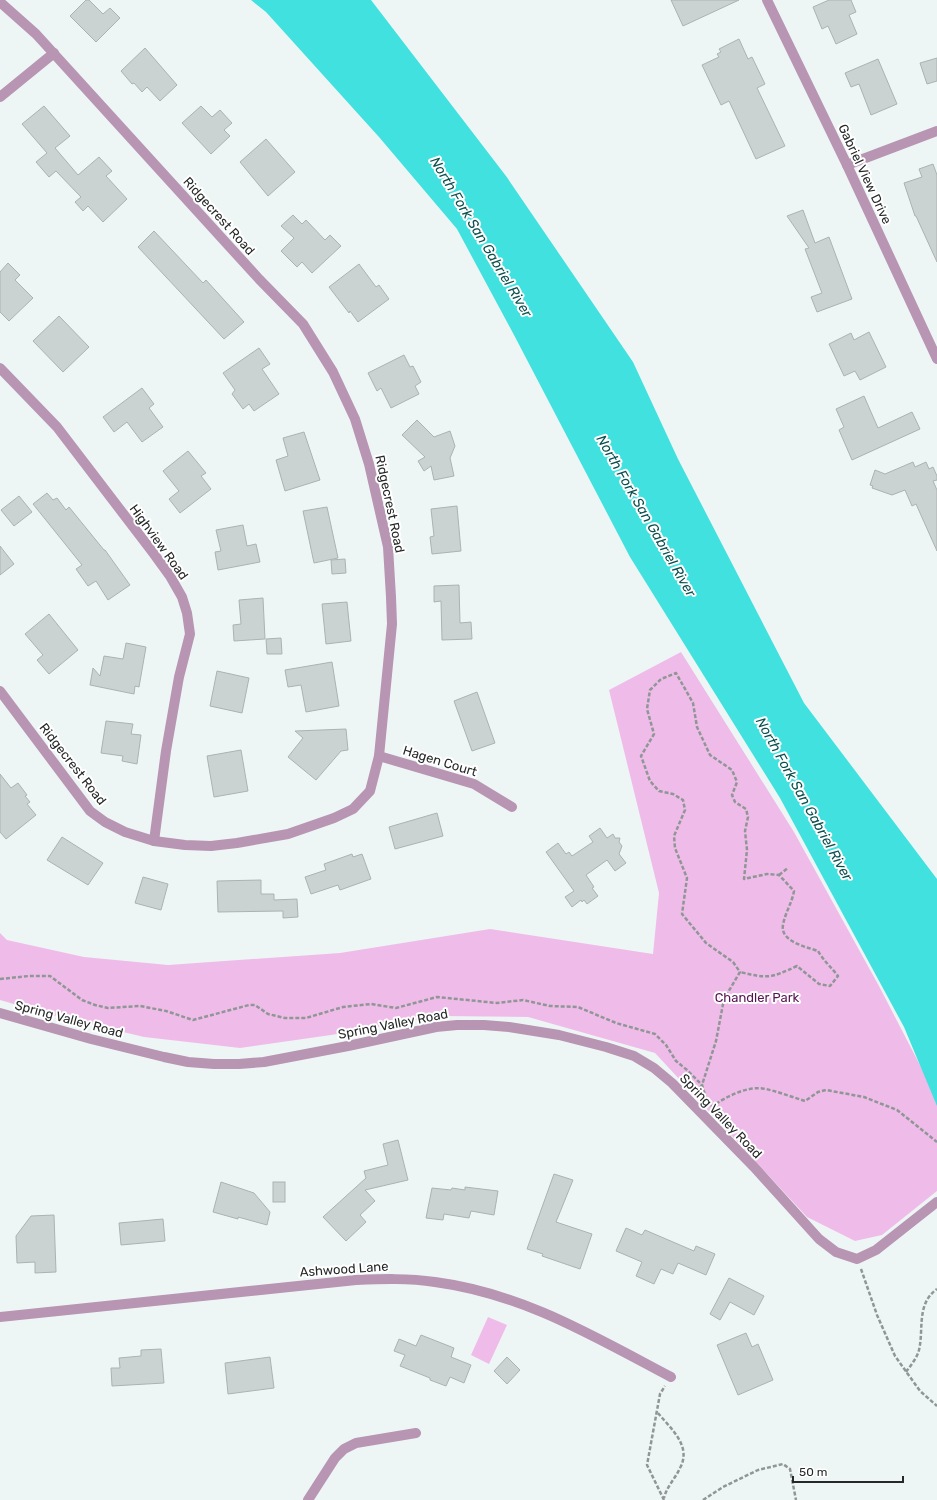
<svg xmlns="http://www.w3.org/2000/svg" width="937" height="1500" viewBox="0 0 937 1500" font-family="Rubik,sans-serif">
<rect width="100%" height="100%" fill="#eef6f5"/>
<g fill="#efbcea">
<polygon points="681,652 794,832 879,986 937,1098 937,1191 882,1235 855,1241 807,1217 655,1053 528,1017 440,1016 331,1035 240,1048 144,1037 44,1013 0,1000 0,933 7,940 84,957 168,965 340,953 490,929 653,954 659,893 609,690"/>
<polygon points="488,1317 507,1325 489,1364 471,1355"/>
</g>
<polygon fill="#41e1df" points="251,0 371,0 506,176 633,362 678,459 804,703 937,879 937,1106 904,1027 780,798 630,557 514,335 457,229 379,137 266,12"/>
<g fill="#cbd2d2" stroke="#acb2b2">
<polygon points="86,0 89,0 103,14 110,8 120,18 96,42 70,16"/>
<polygon points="671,0 739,0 683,26"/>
<polygon points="829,0 851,0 856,12 849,15 857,34 836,44 828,26 822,29 813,7"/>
<polygon points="739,39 748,59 752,57 765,84 757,88 785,146 756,159 729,101 721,105 702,65 719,57 717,54 721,52 719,49"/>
<polygon points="145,48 177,85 160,101 147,87 142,92 134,83 132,84 121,71"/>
<polygon points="937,58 937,81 927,84 920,63"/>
<polygon points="878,59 897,104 871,115 859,84 851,87 845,73"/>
<polygon points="44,106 70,136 55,148 78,175 99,157 112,171 106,176 127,199 103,222 88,206 83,211 75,202 81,197 56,171 49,177 36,162 47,153 22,124"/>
<polygon points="201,106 212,117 220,110 232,123 224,130 230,136 211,154 182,123"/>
<polygon points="266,139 295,172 268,196 240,162"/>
<polygon points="933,164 937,175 937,262 916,216 915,216 904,183 922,177 919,169"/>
<polygon points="803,210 815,243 829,237 852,299 817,312 811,297 822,293 805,249 809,248 787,216"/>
<polygon points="293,215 302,224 306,220 325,240 330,235 341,246 312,273 302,262 297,267 281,251 294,238 281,226"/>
<polygon points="154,231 203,283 206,280 244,322 224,339 138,247"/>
<polygon points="8,263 20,275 15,280 33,298 9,321 0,312 0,272"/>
<polygon points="359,264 376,287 379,285 389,299 358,322 350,311 349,313 329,287"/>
<polygon points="59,316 89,347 63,372 33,341"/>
<polygon points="869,332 886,367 860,380 855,371 844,376 829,344 851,333 854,340"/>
<polygon points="259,348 270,364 262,369 279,394 254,411 249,404 243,409 232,394 235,390 223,373"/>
<polygon points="404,355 410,367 413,366 421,382 415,386 419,394 391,408 381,388 377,391 368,373"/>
<polygon points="142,388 154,404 149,408 163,427 142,442 127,422 114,432 103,417"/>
<polygon points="864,396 878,428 912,412 920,429 852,460 839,430 844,427 836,409"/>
<polygon points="417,420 434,437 450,431 455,446 450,458 454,476 434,480 431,466 424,471 418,461 425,457 402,435"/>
<polygon points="304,432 320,480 285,491 276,460 288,456 283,438"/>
<polygon points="188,451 206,473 201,476 211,489 180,513 169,499 179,491 163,471"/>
<polygon points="913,462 915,467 926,462 929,469 933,467 937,476 937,480 933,481 937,490 937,551 916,504 912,506 905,490 892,495 872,488 873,486 870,485 875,470 885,474"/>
<polygon points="47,493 53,500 57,498 66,510 69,507 104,550 105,550 130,585 108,600 96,581 88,586 76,569 82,565 33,504"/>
<polygon points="19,496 32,512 14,526 1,510"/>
<polygon points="457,506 461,551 432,554 430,537 434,536 431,509"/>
<polygon points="327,507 338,558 314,563 303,511"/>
<polygon points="243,525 247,546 256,544 260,562 218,570 215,552 221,551 216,530"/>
<polygon points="0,546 14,564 0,575"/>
<polygon points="345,559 346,573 332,574 331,560"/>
<polygon points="459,585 460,623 471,622 472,639 442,640 441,601 434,602 434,586"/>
<polygon points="263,598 265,639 234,641 233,625 241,624 239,600"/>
<polygon points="347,602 351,641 326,644 322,604"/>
<polygon points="49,614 78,650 49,674 37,660 43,655 25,634"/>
<polygon points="281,638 282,654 267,654 266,639"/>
<polygon points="126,643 146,647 139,687 135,686 134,694 90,685 93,668 100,676 104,656 123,659"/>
<polygon points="332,662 339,706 306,712 301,685 288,687 285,670"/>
<polygon points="217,671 249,678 242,713 210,706"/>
<polygon points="477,692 495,743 472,751 454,701"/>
<polygon points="106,721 133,724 131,734 141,735 137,764 122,761 123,756 101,753"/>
<polygon points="346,729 348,750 341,751 316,780 288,757 303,738 295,731"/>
<polygon points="241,750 248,791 214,797 207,756"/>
<polygon points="0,774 11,788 18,783 27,795 25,796 30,802 27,804 36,815 6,839 0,832"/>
<polygon points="437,813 443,836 395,849 389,827"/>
<polygon points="600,828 607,838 613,834 615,838 620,838 619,842 622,846 619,854 626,863 615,871 607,860 586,875 594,887 592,888 598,896 587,904 584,900 582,902 581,900 572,907 565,897 574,891 546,852 558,843 566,854 569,852 572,856 593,842 589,836"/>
<polygon points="62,837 103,863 88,885 47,860"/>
<polygon points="352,854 353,857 362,854 371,879 340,890 338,885 311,894 305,877 326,870 324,864"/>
<polygon points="143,877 168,884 161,910 135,903"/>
<polygon points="261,880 261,894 274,894 274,900 297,899 298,917 283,918 283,911 218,912 217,881"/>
<polygon points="398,1140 408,1180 365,1190 375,1201 360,1215 366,1222 346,1241 323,1217 366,1178 364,1171 388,1165 383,1144"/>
<polygon points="554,1174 573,1180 556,1222 592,1234 580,1269 542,1256 543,1254 527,1249"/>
<polygon points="221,1182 254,1193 270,1212 267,1225 238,1217 238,1219 213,1212"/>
<rect x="273" y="1182" width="12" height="20"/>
<polygon points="465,1187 498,1191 494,1215 471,1211 469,1218 444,1214 443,1220 426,1218 432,1188 451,1190 452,1188 465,1190"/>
<polygon points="54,1215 56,1272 35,1273 35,1262 17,1263 16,1236 31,1216"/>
<polygon points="163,1219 165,1241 121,1245 119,1223"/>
<polygon points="626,1228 642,1235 645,1230 694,1251 696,1246 715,1254 706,1275 678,1263 673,1274 661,1269 654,1284 636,1276 642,1262 616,1251"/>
<polygon points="729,1278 764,1296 754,1315 730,1302 720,1320 710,1314"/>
<polygon points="746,1333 752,1347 758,1344 773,1380 738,1395 717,1345"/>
<polygon points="421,1335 454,1348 451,1357 471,1365 464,1383 450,1377 446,1386 430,1380 430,1378 400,1366 405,1355 394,1351 399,1339 416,1346"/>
<polygon points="161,1349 164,1383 112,1386 111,1368 120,1368 119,1358 141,1356 141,1350"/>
<polygon points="270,1357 274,1388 228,1394 225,1363"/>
<polygon points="507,1357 520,1370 507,1384 494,1371"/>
</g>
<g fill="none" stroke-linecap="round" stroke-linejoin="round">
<g stroke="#909695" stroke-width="2.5" stroke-dasharray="4 2" stroke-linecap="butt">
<polyline points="779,875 788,868"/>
<polyline points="0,979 29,976 50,976 82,1000 95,1005 108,1008 140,1006 166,1011 193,1020 249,1005 255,1005 268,1014 285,1018 306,1018 343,1007 371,1004 396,1008 437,997 497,1003 523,1000 550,1006 578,1007 616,1023 655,1034 666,1045 676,1061 687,1070 702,1085 706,1098 706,1101"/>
<path d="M 697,1093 L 702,1085 L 716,1041 L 724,999 L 740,972 L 733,962 L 706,943 L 682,914 L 687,878 L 675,848 L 674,836 L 685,810 L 683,800 L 673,794 L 659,791 L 650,781 L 641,756 L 654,734 L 647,709 L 650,690 L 661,679 L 676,673 L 693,703 L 697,727 L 710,755 L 732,770 L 737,782 L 732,795 L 735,802 L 746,809 L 748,817 L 745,831 L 747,850 L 744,879 L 767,874 L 779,875 L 794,891 C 792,903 785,913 783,925 C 780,942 807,947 818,951 C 823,960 831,967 838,976 L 830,986 L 819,984 L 797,966 C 771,978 768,979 740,972"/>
<path d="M 711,1107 C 726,1097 747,1085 766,1089 C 779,1092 792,1097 805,1101 L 818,1092 L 826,1090 L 864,1097 L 897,1110 L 937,1142"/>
<polyline points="861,1269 877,1315 895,1356 920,1391 937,1406"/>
<path d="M 906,1372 C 911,1365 917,1358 919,1350 C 924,1329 916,1304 937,1289"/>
<path d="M 658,1413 C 671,1429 692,1446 680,1468 C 675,1479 667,1486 664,1498"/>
<polyline points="664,1500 647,1465 660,1394 665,1386"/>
<polyline points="703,1500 723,1487 758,1470 783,1464 790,1469 796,1500"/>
</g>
<g stroke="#b795b3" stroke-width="10">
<polyline points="767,0 847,165 937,359"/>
<polyline points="0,2 36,34 259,279 303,324 333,372 355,419 369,464 388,547 391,597 392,624 379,756 370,791 353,809 334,818 288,834 237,843 211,846 185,845 154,841 125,832 105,822 90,811 0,691"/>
<polyline points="0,97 54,53"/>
<polyline points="847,165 937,131"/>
<polyline points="0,368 57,427 154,554 170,576 182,597 187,613 190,634 179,677 166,751 154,841"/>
<polyline points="379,756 474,784 512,807"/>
<polyline points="0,1013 91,1039 164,1057 188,1062 214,1064 239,1064 264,1062 348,1046 436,1027 457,1025 484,1025 509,1027 559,1035 606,1047 634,1056 654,1068 672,1083 754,1167 819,1239 836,1252 857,1259 876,1250 937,1202"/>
<path d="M 0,1317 L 356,1280 C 382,1279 408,1278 435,1282 C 524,1294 593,1336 671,1377"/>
<polyline points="308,1500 335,1458 344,1449 356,1443 416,1433"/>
</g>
</g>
<g text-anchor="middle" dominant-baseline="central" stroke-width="4" stroke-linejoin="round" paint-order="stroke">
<g font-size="13" fill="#252827" stroke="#fff">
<text transform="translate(865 174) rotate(65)">Gabriel View Drive</text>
<text transform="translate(219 216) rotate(48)">Ridgecrest Road</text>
<text transform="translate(390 504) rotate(78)">Ridgecrest Road</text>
<text transform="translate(159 542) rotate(54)">Highview Road</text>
<text transform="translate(440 761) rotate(17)">Hagen Court</text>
<text transform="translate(73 764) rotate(52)">Ridgecrest Road</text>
<text transform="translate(69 1019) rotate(15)">Spring Valley Road</text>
<text transform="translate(393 1024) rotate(-11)">Spring Valley Road</text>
<text transform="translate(721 1116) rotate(46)">Spring Valley Road</text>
<text transform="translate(344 1269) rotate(-4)">Ashwood Lane</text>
</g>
<g font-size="13" fill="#561353" stroke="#fff">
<text x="757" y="997">Chandler Park</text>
</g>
<g font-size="14" font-style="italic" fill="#0a504f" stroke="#fff">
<text transform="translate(481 237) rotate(59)">North Fork San Gabriel River</text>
<text transform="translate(646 516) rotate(60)">North Fork San Gabriel River</text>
<text transform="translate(804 799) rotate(61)">North Fork San Gabriel River</text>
</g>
</g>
<path d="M793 1476v6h110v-6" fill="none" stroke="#252827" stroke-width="2"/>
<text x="799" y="1476" font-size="12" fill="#252827" stroke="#ffffff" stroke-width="3" paint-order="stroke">50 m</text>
</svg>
